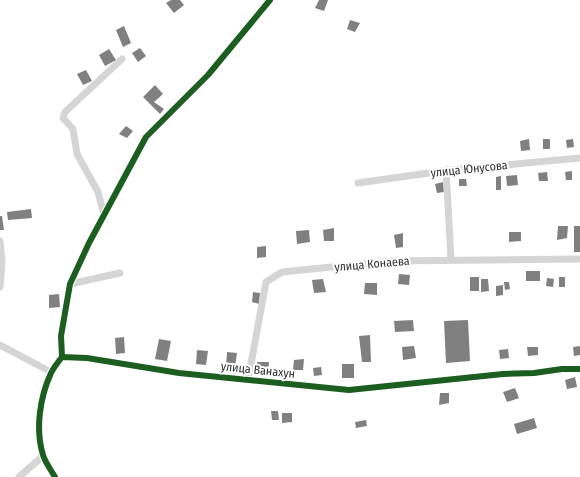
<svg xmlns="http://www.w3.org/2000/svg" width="580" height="477" viewBox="0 0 580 477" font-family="'Fira Sans Condensed',sans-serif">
<rect width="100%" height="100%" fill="#fff"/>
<g fill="#808080">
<polygon points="171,0 180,0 184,5 174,13 166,3"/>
<polygon points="319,0 328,0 324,11 315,8"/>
<polygon points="350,20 360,23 355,32 347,29"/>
<polygon points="124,26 131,43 123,47 116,30"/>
<polygon points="140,48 146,56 138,62 132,53"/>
<polygon points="109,49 116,60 105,66 99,55"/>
<polygon points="86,70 92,81 83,85 77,74"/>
<polygon points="155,85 163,94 154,102 164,109 160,114 143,97"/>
<polygon points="126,126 133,131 127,138 119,134"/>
<polygon points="529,139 530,150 521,151 520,141"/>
<rect x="543" y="139" width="7" height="10"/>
<polygon points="573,139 574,147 567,148 566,140"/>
<polygon points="572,171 572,180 566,180 565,172"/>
<polygon points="547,172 548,181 539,181 538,173"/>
<polygon points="517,175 518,185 507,186 506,176"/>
<polygon points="501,176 501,190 496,190 496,177"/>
<polygon points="459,179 466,179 467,186 459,186"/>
<polygon points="443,182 444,192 437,193 435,184"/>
<polygon points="31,209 32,218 8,220 7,212"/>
<polygon points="0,216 2,216 4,230 0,230"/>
<polygon points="558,226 568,226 567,238 557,240"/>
<rect x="574" y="226" width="6" height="26"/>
<polygon points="334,228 334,241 324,241 323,230"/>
<polygon points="309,230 310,242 297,244 296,231"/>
<polygon points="509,232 521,232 521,241 509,242"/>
<polygon points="403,233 403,247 396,248 394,235"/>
<polygon points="266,246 266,257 257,258 257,247"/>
<rect x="526" y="271" width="14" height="10"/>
<polygon points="399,274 410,275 409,285 398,284"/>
<rect x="470" y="277" width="9" height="14"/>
<rect x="559" y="277" width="6" height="10"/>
<polygon points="547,278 554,279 553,287 546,286"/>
<polygon points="323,279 326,292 314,293 312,280"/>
<polygon points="481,279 488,279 489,291 481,292"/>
<polygon points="504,282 509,282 510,289 505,290"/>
<polygon points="365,283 377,283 377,295 364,294"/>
<polygon points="503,285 503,295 496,296 496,286"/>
<polygon points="253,292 260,293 259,304 252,302"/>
<polygon points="59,294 60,307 49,308 49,295"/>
<polygon points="413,320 414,331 395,332 394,321"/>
<polygon points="468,320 470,361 446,363 444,321"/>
<polygon points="370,335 371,362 362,362 359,336"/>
<polygon points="124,337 125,353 116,354 115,338"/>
<polygon points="159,339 171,341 167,361 155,359"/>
<polygon points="414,346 416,358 403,360 402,347"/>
<polygon points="580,346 580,355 574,356 573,347"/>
<polygon points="527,347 538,347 538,355 528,356"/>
<polygon points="508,349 509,358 500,359 499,350"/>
<polygon points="197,350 208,351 206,365 196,364"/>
<polygon points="227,352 237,353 235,367 226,367"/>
<polygon points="304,359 303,370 293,370 294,360"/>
<polygon points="257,362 269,362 268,373 257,371"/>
<rect x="342" y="364" width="12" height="14"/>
<polygon points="321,367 322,375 314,376 313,368"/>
<polygon points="575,377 577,387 567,389 565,380"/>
<polygon points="515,388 519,398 507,402 503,392"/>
<polygon points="440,393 449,393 449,403 439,405"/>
<polygon points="271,411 278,411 279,420 272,420"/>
<polygon points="282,413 292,413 292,422 282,423"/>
<polygon points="534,418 537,428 517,434 514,424"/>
<polygon points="366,420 367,426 356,428 355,422"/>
</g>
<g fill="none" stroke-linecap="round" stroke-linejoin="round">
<g stroke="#d5d5d5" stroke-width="7">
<polyline points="446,170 451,259"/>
<polyline points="358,183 450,170 580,158"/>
<polyline points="104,215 98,192 77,154 73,129 63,118 65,112 122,59"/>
<polyline points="0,241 2,262 0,287"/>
<polyline points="70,284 120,273"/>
<polyline points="0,345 51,372"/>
<polyline points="62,357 61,336 70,284 89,243 146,137 208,75 270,0"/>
<polyline points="248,380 266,282 282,272 391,261 580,259"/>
<polyline points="19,477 43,456"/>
<path d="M 55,477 C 51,470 45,462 43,455 C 35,429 40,397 51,373 C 54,367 58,362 62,357 L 87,358 L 179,373 L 349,390 L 503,374 L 534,373 L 562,369 L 580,369"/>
</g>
<g stroke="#fff" stroke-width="8">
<g id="cycleway">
<polyline points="62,357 61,336 70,284 89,243 146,137 208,75 270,0"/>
<path d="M 55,477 C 51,470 45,462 43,455 C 35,429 40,397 51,373 C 54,367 58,362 62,357 L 87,358 L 179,373 L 349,390 L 503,374 L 534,373 L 562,369 L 580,369"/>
</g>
</g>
<use href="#cycleway" stroke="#1b5e20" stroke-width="6"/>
</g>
<g text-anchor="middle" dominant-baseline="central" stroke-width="4" stroke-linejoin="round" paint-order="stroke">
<g font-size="12" fill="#313131" stroke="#fff">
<text transform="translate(469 169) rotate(-6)">улица Юнусова</text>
<text transform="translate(372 264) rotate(-5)">улица Конаева</text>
<text transform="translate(258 370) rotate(6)">улица Ванахун</text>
</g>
</g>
</svg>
